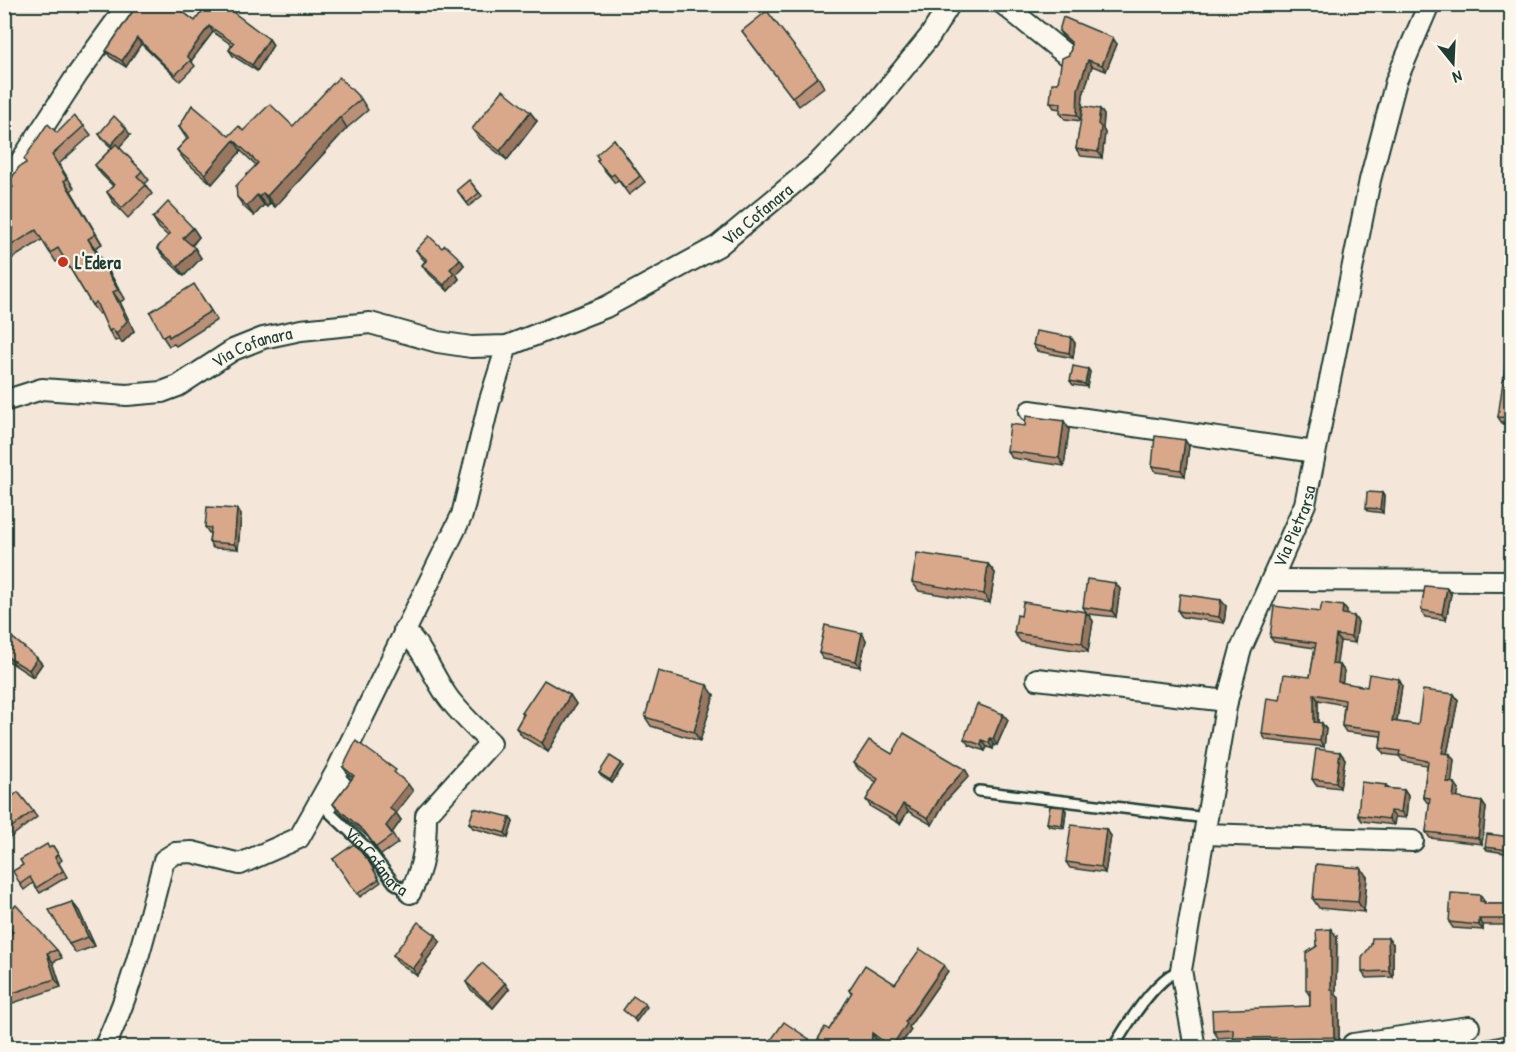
<svg xmlns="http://www.w3.org/2000/svg" width="1516" height="1052" viewBox="0 0 1516 1052" font-family="'Patrick Hand',sans-serif">
<rect width="100%" height="100%" fill="#f4e7d9"/>
<filter id="ink" filterUnits="userSpaceOnUse"><feTurbulence type="fractalNoise" baseFrequency=".0167" numOctaves="2"/><feDisplacementMap in="SourceGraphic" scale="12" xChannelSelector="R" yChannelSelector="G"/><feConvolveMatrix kernelMatrix="1 2 1 2 8 2 1 2 1" color-interpolation-filters="sRGB"/></filter>
<g filter="url(#ink)">
<g fill="none" stroke-linecap="round" stroke-linejoin="round">
<g stroke="#1f3d34" stroke-width="14">
<g id="service">
<path id="s1" d="M 336,772 L 346,783 L 329,812 L 368,849 L 394,883 L 410,893"/>
<polyline points="979,791 1207,818"/>
<path d="M 1113,1048 C 1126,1026 1157,976 1181,970"/>
</g>
</g>
<g stroke="#1f3d34" stroke-width="24">
<g id="minor">
<polyline points="1003,4 1064,53"/>
<polyline points="4,187 77,75 122,13"/>
<path id="s2" d="M 4,401 L 42,389 L 127,395 L 162,392 L 178,386 L 233,350 L 263,338 L 301,330 L 370,323 L 438,342 L 471,347 L 507,346 L 606,307 L 718,246 L 817,164 L 873,106 L 930,36 L 950,4"/>
<polyline points="1030,411 1315,452"/>
<polyline points="1273,580 1512,581"/>
<path d="M 404,630 C 424,649 431,673 447,696 C 459,713 476,728 491,743 L 426,815 C 426,844 424,867 410,893"/>
<polyline points="1037,679 1227,701"/>
<polyline points="1205,834 1413,841"/>
<path d="M 104,1048 C 133,988 147,924 164,860 L 175,853 L 192,852 L 240,864 L 299,838 L 336,772 L 462,515 L 489,403 L 507,346"/>
<path id="s3" d="M 1195,1048 L 1181,970 L 1227,701 L 1241,649 L 1305,504 L 1370,180 L 1396,81 L 1429,4"/>
<polyline points="1354,1048 1353,1044 1469,1027"/>
</g>
</g>
<use href="#service" stroke="#fbf7ec" stroke-width="9"/>
<use href="#minor" stroke="#fbf7ec" stroke-width="20"/>
</g>
<g fill="#bb9078" stroke="#1f3d34" stroke-width="1.5">
<polygon points="65,4 84,4 78,13"/>
<polygon points="130,4 178,4 179,6 178,8 195,21 269,39 273,45 257,71 233,56 229,50 232,45 213,32 191,61 195,66 180,81 141,44 126,67 110,57 106,51 134,9"/>
<polygon points="871,4 885,4 879,12"/>
<polygon points="742,31 818,77 824,87 799,106"/>
<polygon points="1059,31 1117,44 1106,71 1092,66 1083,95 1081,117 1100,109 1104,115 1103,129 1105,133 1102,158 1081,156 1076,149 1081,121 1065,119 1060,113 1061,109 1054,108 1050,102 1071,49 1071,44 1063,37"/>
<polygon points="361,99 368,110 347,128 275,207 270,203 267,207 264,205 254,216 244,207 237,197 256,165 241,151 212,184 185,161 177,150 187,139 179,127 229,136 243,131 293,126"/>
<polygon points="530,112 537,121 507,160 479,138 472,129"/>
<polygon points="84,126 91,135 59,164 74,188 71,191 102,244 95,248 125,299 120,302 134,331 122,343 119,339 115,341 109,331 101,313 99,314 92,305 64,258 56,262 42,240 5,263 4,261 4,234 13,229 13,187 26,163 57,133"/>
<polygon points="99,134 130,135 119,147 142,171 149,180 145,184 152,194 128,218 113,202 107,192 113,186 101,174 95,165 112,148 103,140"/>
<polygon points="614,139 645,182 629,195 618,180 615,183 597,161"/>
<polygon points="469,180 482,196 469,206 457,190"/>
<polygon points="153,218 193,228 199,237 192,246 201,258 184,276 164,257 157,248 168,236 159,228"/>
<polygon points="442,248 460,259 464,265 456,274 459,279 448,291 426,271 422,265 425,261 421,257 416,250"/>
<polygon points="200,294 217,320 176,346 174,344 169,346 163,337"/>
<polygon points="1075,343 1073,358 1037,351 1033,345"/>
<polygon points="1512,368 1512,424 1502,423 1498,417"/>
<polygon points="1088,369 1090,372 1087,387 1073,385 1070,381"/>
<polygon points="1025,426 1069,429 1064,466 1012,458 1007,451"/>
<polygon points="1189,446 1185,476 1156,472 1152,466"/>
<polygon points="1382,493 1384,496 1383,513 1368,511 1366,508"/>
<polygon points="237,509 241,515 238,549 213,548 209,542 210,533 209,533 205,527"/>
<polygon points="988,564 995,573 990,603 919,591 912,582"/>
<polygon points="1115,583 1120,589 1116,617 1088,614 1093,621 1088,652 1021,642 1014,633 1021,616 1086,612 1083,607"/>
<polygon points="1451,594 1446,620 1425,617 1421,610"/>
<polygon points="1226,606 1224,623 1182,617 1178,611"/>
<polygon points="1343,606 1347,611 1346,615 1358,622 1355,643 1340,641 1336,665 1340,665 1344,671 1342,683 1367,687 1402,685 1397,722 1418,725 1458,700 1447,754 1454,760 1451,783 1459,789 1457,798 1482,802 1486,808 1482,844 1430,838 1426,832 1430,803 1427,802 1423,797 1427,765 1403,761 1399,756 1384,754 1380,748 1381,736 1346,732 1342,726 1344,705 1318,700 1318,723 1326,729 1324,747 1266,740 1262,734 1280,700 1310,677 1315,648 1274,642 1270,637 1320,612"/>
<polygon points="4,631 37,658 42,664 33,677 4,658"/>
<polygon points="862,633 866,640 860,667 823,659 819,653"/>
<polygon points="570,695 576,704 548,752 523,737 516,728 523,715 522,713"/>
<polygon points="714,695 700,741 651,726 645,717"/>
<polygon points="1003,714 1008,720 997,745 994,745 993,749 987,747 985,751 969,745 964,739"/>
<polygon points="1340,752 1345,759 1340,788 1316,785 1312,779"/>
<polygon points="892,754 965,769 969,776 945,802 932,825 908,811 900,824 871,807 866,800 876,782 859,770 854,763"/>
<polygon points="621,763 623,766 612,783 601,776 599,773"/>
<polygon points="343,767 401,778 413,791 396,813 401,820 392,833 398,843 381,855 369,838 338,811 333,804 353,778 348,774"/>
<polygon points="1386,785 1389,789 1404,790 1408,796 1406,818 1395,817 1394,825 1362,821 1358,815"/>
<polygon points="18,792 37,817 4,842 4,815"/>
<polygon points="1066,811 1064,828 1049,826 1047,823"/>
<polygon points="510,817 513,822 508,838 473,828 469,823"/>
<polygon points="1106,829 1111,836 1105,873 1070,868 1066,862"/>
<polygon points="1511,837 1511,854 1487,850 1485,847"/>
<polygon points="53,846 62,860 59,863 67,877 40,893 33,883 24,890 20,884 49,848"/>
<polygon points="333,859 368,860 381,882 360,897"/>
<polygon points="1367,877 1364,912 1319,908 1313,899"/>
<polygon points="1480,895 1486,904 1512,904 1512,925 1483,925 1483,930 1453,928 1449,922"/>
<polygon points="72,902 79,911 95,946 76,953 69,944"/>
<polygon points="4,916 57,950 62,958 53,962 61,987 4,1006 4,979 5,979 4,978 4,939 12,933 4,924"/>
<polygon points="1337,937 1336,995 1339,998 1339,1045 1239,1046 1233,1037 1218,1038 1213,1030 1310,1006 1310,996 1306,990"/>
<polygon points="440,942 426,961 427,962 417,976 397,961 393,955"/>
<polygon points="1393,944 1393,977 1366,978 1362,972"/>
<polygon points="948,971 909,1027 911,1030 899,1047 888,1047 876,1039 875,1047 827,1047 822,1045 818,1039 829,1030 852,993 849,990 895,984"/>
<polygon points="466,982 509,989 493,1008 470,989"/>
</g>
<g fill="#987661" stroke="#1f3d34" stroke-width="1.5">
<polygon points="75,4 84,4 78,13 73,7"/>
<polygon points="430,4 439,4 434,10"/>
<polygon points="874,4 885,4 879,12"/>
<polygon points="209,26 213,32 191,61 187,56"/>
<polygon points="137,38 141,44 126,67 122,61"/>
<polygon points="1113,38 1117,44 1106,71 1102,65"/>
<polygon points="269,39 273,45 257,71 252,65"/>
<polygon points="1088,60 1092,66 1083,95 1081,121 1077,115 1078,89"/>
<polygon points="1100,109 1104,115 1103,129 1105,133 1102,158 1098,152 1098,124"/>
<polygon points="530,112 537,121 507,160 500,151"/>
<polygon points="340,117 347,128 275,207 267,196"/>
<polygon points="126,128 130,135 115,152 111,145"/>
<polygon points="234,140 241,151 212,184 205,174"/>
<polygon points="64,181 71,191 102,244 96,234"/>
<polygon points="263,193 270,203 267,207 259,197"/>
<polygon points="257,195 264,205 254,216 247,206"/>
<polygon points="193,228 199,237 190,247 183,238"/>
<polygon points="88,239 95,248 125,299 118,290"/>
<polygon points="195,248 201,258 184,276 178,267"/>
<polygon points="460,259 464,265 456,274 459,279 448,291 444,285 450,269"/>
<polygon points="113,292 120,302 134,331 122,343 116,334"/>
<polygon points="1071,337 1075,343 1073,358 1069,353"/>
<polygon points="1088,369 1090,372 1087,387 1085,384"/>
<polygon points="1064,421 1069,429 1064,466 1059,458"/>
<polygon points="1185,440 1189,446 1185,476 1181,470"/>
<polygon points="1382,493 1384,496 1383,513 1380,509"/>
<polygon points="237,509 241,515 238,549 234,544"/>
<polygon points="988,564 995,573 990,603 984,594"/>
<polygon points="1115,583 1120,589 1116,617 1112,611"/>
<polygon points="1447,588 1451,594 1446,620 1442,614"/>
<polygon points="1221,600 1226,606 1224,623 1219,617"/>
<polygon points="1343,606 1347,611 1346,620 1342,614"/>
<polygon points="1086,612 1093,621 1088,652 1082,643"/>
<polygon points="1354,616 1358,622 1355,643 1351,637"/>
<polygon points="862,633 866,640 860,667 856,661"/>
<polygon points="1336,635 1340,641 1336,670 1332,664"/>
<polygon points="37,658 42,664 33,677 29,670"/>
<polygon points="1340,665 1344,671 1342,688 1338,682"/>
<polygon points="1399,679 1402,685 1396,727 1392,721"/>
<polygon points="707,685 714,695 700,741 694,732"/>
<polygon points="1314,694 1318,700 1318,728 1314,722"/>
<polygon points="1454,694 1458,700 1446,759 1442,753"/>
<polygon points="570,695 576,704 548,752 542,743"/>
<polygon points="1003,714 1008,720 997,745 993,739"/>
<polygon points="1322,723 1326,729 1324,747 1320,741"/>
<polygon points="990,738 994,745 993,749 989,743"/>
<polygon points="982,740 987,747 985,751 981,745"/>
<polygon points="1340,752 1345,759 1340,788 1336,782"/>
<polygon points="1450,754 1454,760 1451,788 1447,782"/>
<polygon points="621,763 623,766 612,783 610,780"/>
<polygon points="965,769 969,776 945,802 932,825 928,818 941,796"/>
<polygon points="1455,783 1459,789 1457,802 1453,797"/>
<polygon points="408,784 413,791 396,813 401,820 392,833 386,826 389,808"/>
<polygon points="1404,790 1408,796 1406,818 1401,812"/>
<polygon points="1482,802 1486,808 1482,844 1478,838"/>
<polygon points="903,804 908,811 900,824 896,817"/>
<polygon points="1064,807 1066,811 1064,828 1062,825"/>
<polygon points="1390,811 1395,817 1394,825 1389,819"/>
<polygon points="510,817 513,822 508,838 505,833"/>
<polygon points="1106,829 1111,836 1105,873 1101,867"/>
<polygon points="1511,837 1512,838 1511,854 1509,850"/>
<polygon points="1361,868 1367,877 1364,912 1358,902"/>
<polygon points="72,902 79,911 95,946 88,937"/>
<polygon points="1479,919 1483,925 1483,930 1479,925"/>
<polygon points="1331,929 1337,937 1336,995 1339,998 1339,1045 1334,1037 1331,990"/>
<polygon points="436,935 440,942 426,961 427,962 417,976 413,969 421,955"/>
<polygon points="1388,938 1393,944 1393,977 1389,971"/>
<polygon points="47,953 53,962 61,987 55,979"/>
<polygon points="944,965 948,971 909,1027 911,1030 899,1047 892,1047 905,1022"/>
<polygon points="505,983 509,989 493,1008 488,1002"/>
<polygon points="645,1004 647,1007 636,1022 634,1019"/>
<polygon points="872,1033 876,1039 875,1047 871,1047"/>
<polygon points="809,1039 814,1047 803,1047"/>
</g>
<g fill="#d9a88b" stroke="#1f3d34" stroke-width="1.5">
<polygon points="131,4 172,4 195,21 207,4 222,4 269,39 252,65 229,50 234,43 209,26 187,56 191,60 175,75 137,38 122,61 106,51 135,8"/>
<polygon points="767,11 818,77 792,97 742,31"/>
<polygon points="1063,17 1113,38 1102,65 1088,60 1078,89 1077,115 1060,113 1061,103 1050,102 1052,83 1058,83 1062,58 1069,55 1071,49 1071,42 1059,31"/>
<polygon points="339,77 361,99 340,117 267,196 263,193 259,197 257,195 247,206 237,197 236,186 258,163 234,140 205,174 177,150 189,137 179,127 192,105 229,136 239,126 243,131 270,104 293,126"/>
<polygon points="503,90 530,112 500,151 472,129"/>
<polygon points="1083,106 1100,109 1098,124 1101,127 1098,152 1076,149"/>
<polygon points="74,116 84,126 52,155 67,179 64,181 96,234 88,239 118,290 113,292 127,321 116,334 113,329 109,331 96,302 92,305 58,248 50,253 36,230 4,250 4,234 13,229 4,215 4,192 13,187 9,182 19,167 26,163 24,159 46,126 48,124 57,133"/>
<polygon points="114,116 126,128 111,145 99,134"/>
<polygon points="614,139 640,176 625,188 614,174 611,176 597,161 599,159 596,155"/>
<polygon points="116,144 142,171 137,176 146,185 122,208 107,192 114,185 95,165"/>
<polygon points="469,180 479,193 467,203 457,190"/>
<polygon points="168,202 193,228 183,238 195,248 178,267 157,248 170,234 153,218"/>
<polygon points="429,236 442,248 445,245 460,259 450,269 454,273 444,285 422,265 427,260 416,250"/>
<polygon points="194,284 211,311 169,337 168,334 163,337 150,312"/>
<polygon points="1036,331 1071,337 1069,353 1033,345"/>
<polygon points="1073,366 1088,369 1085,384 1070,381"/>
<polygon points="1505,367 1512,368 1512,418 1498,417"/>
<polygon points="1026,416 1064,421 1059,458 1007,451 1010,424 1025,426"/>
<polygon points="1155,436 1185,440 1181,470 1152,466"/>
<polygon points="1367,492 1382,493 1380,509 1366,508"/>
<polygon points="207,507 237,509 234,544 209,542 211,528 205,527"/>
<polygon points="917,553 988,564 984,594 912,582"/>
<polygon points="1087,579 1115,583 1112,611 1083,607"/>
<polygon points="1425,586 1447,588 1442,614 1421,610"/>
<polygon points="1180,594 1221,600 1219,617 1178,611"/>
<polygon points="1023,602 1086,612 1082,643 1014,633 1017,615 1021,616"/>
<polygon points="1322,603 1343,606 1342,614 1354,616 1351,637 1336,635 1332,664 1340,665 1338,682 1367,687 1369,674 1399,679 1392,721 1418,725 1423,690 1454,694 1442,753 1450,754 1447,782 1455,783 1453,797 1482,802 1478,838 1426,832 1430,798 1423,797 1428,761 1399,755 1400,751 1380,748 1382,731 1342,726 1345,700 1314,694 1314,722 1322,723 1320,741 1262,734 1267,698 1280,700 1284,674 1310,677 1316,643 1270,637 1274,606 1320,612"/>
<polygon points="825,625 862,633 856,661 819,653"/>
<polygon points="4,631 37,658 29,670 4,655"/>
<polygon points="658,671 707,685 694,732 645,717"/>
<polygon points="544,680 570,695 542,743 516,728 524,714 522,713"/>
<polygon points="977,704 1003,714 993,739 990,738 989,743 982,740 981,745 964,739"/>
<polygon points="904,733 965,769 941,796 928,818 903,804 896,817 866,800 878,779 854,763 869,740 892,754"/>
<polygon points="356,741 396,770 394,772 408,784 389,808 396,813 386,826 393,835 376,847 364,831 333,804 354,776 343,767"/>
<polygon points="1316,749 1340,752 1336,782 1312,779"/>
<polygon points="610,756 621,763 610,780 599,773"/>
<polygon points="1361,782 1386,785 1385,788 1404,790 1401,812 1390,811 1389,819 1358,815"/>
<polygon points="18,792 33,811 4,833 4,803"/>
<polygon points="1050,806 1064,807 1062,825 1047,823"/>
<polygon points="474,808 510,817 505,833 469,823"/>
<polygon points="1071,825 1106,829 1101,867 1066,862"/>
<polygon points="1487,834 1511,837 1509,850 1485,847"/>
<polygon points="47,844 49,848 53,846 58,854 55,857 63,871 36,888 30,877 20,884 13,871 23,865 20,860"/>
<polygon points="354,844 368,860 379,879 357,894 333,859"/>
<polygon points="1316,864 1361,868 1358,902 1313,899"/>
<polygon points="1451,893 1480,895 1480,901 1485,902 1484,904 1512,904 1512,919 1479,919 1479,925 1449,922"/>
<polygon points="72,902 88,937 69,944 49,910"/>
<polygon points="16,905 57,950 47,953 55,979 4,996 4,979 6,979 4,976 4,939 13,932 4,923 4,916"/>
<polygon points="418,922 436,935 421,955 423,956 413,969 393,955"/>
<polygon points="1331,929 1331,990 1333,990 1334,1037 1233,1038 1233,1029 1213,1030 1212,1010 1310,1006 1310,990 1306,990 1306,953 1317,946 1316,930"/>
<polygon points="1372,938 1388,938 1389,971 1362,972 1362,958 1371,945"/>
<polygon points="920,949 944,965 905,1022 907,1024 891,1047 872,1033 871,1047 832,1047 818,1039 825,1027 829,1030 852,992 849,990 865,965 895,984"/>
<polygon points="482,963 505,983 488,1002 466,982"/>
<polygon points="633,996 645,1004 634,1019 623,1010"/>
<polygon points="784,1022 809,1039 803,1047 766,1047"/>
<polygon points="1512,1034 1512,1047 1452,1047"/>
<polygon points="965,1041 971,1047 959,1047"/>
</g>
</g>
<circle fill="#c8321e" stroke="#fbf7ec" stroke-width="2" cx="63" cy="262" r="6"/>
<g text-anchor="middle" dominant-baseline="central" stroke-width="4.5" stroke-linejoin="round" paint-order="stroke">
<g font-size="18" fill="#1f3d34" stroke="#fbf7ec">
<text stroke="none"><textPath href="#s2" startOffset="808">Via Cofanara</textPath></text>
<text stroke="none"><textPath href="#s2" startOffset="262">Via Cofanara</textPath></text>
<text stroke="none"><textPath href="#s3" startOffset="540">Via Pietrarsa</textPath></text>
<text stroke="none"><textPath href="#s1" startOffset="117">Via Cofanara</textPath></text>
</g>
<g font-size="18" font-weight="bold" fill="#1f3d34" stroke="#fbf7ec" text-anchor="start">
<text x="75" y="262">L'Edera</text>
</g>
</g>
<rect width="1516" height="1052" fill="none" stroke="#fbf7ec" stroke-width="24"/>
<rect x="12" y="12" width="1492" height="1028" fill="none" stroke="#1f3d34" stroke-width="2" filter="url(#ink)"/>
<g transform="translate(1453 63) rotate(162)" stroke="#fbf7ec" stroke-width="4.5" paint-order="stroke">
<path d="M0-4.5L10 22L0 15L-10 22Z" fill="#1f3d34"/>
<text y="-9" font-size="16" font-weight="bold" text-anchor="middle" fill="#1f3d34">N</text>
</g>
</svg>
